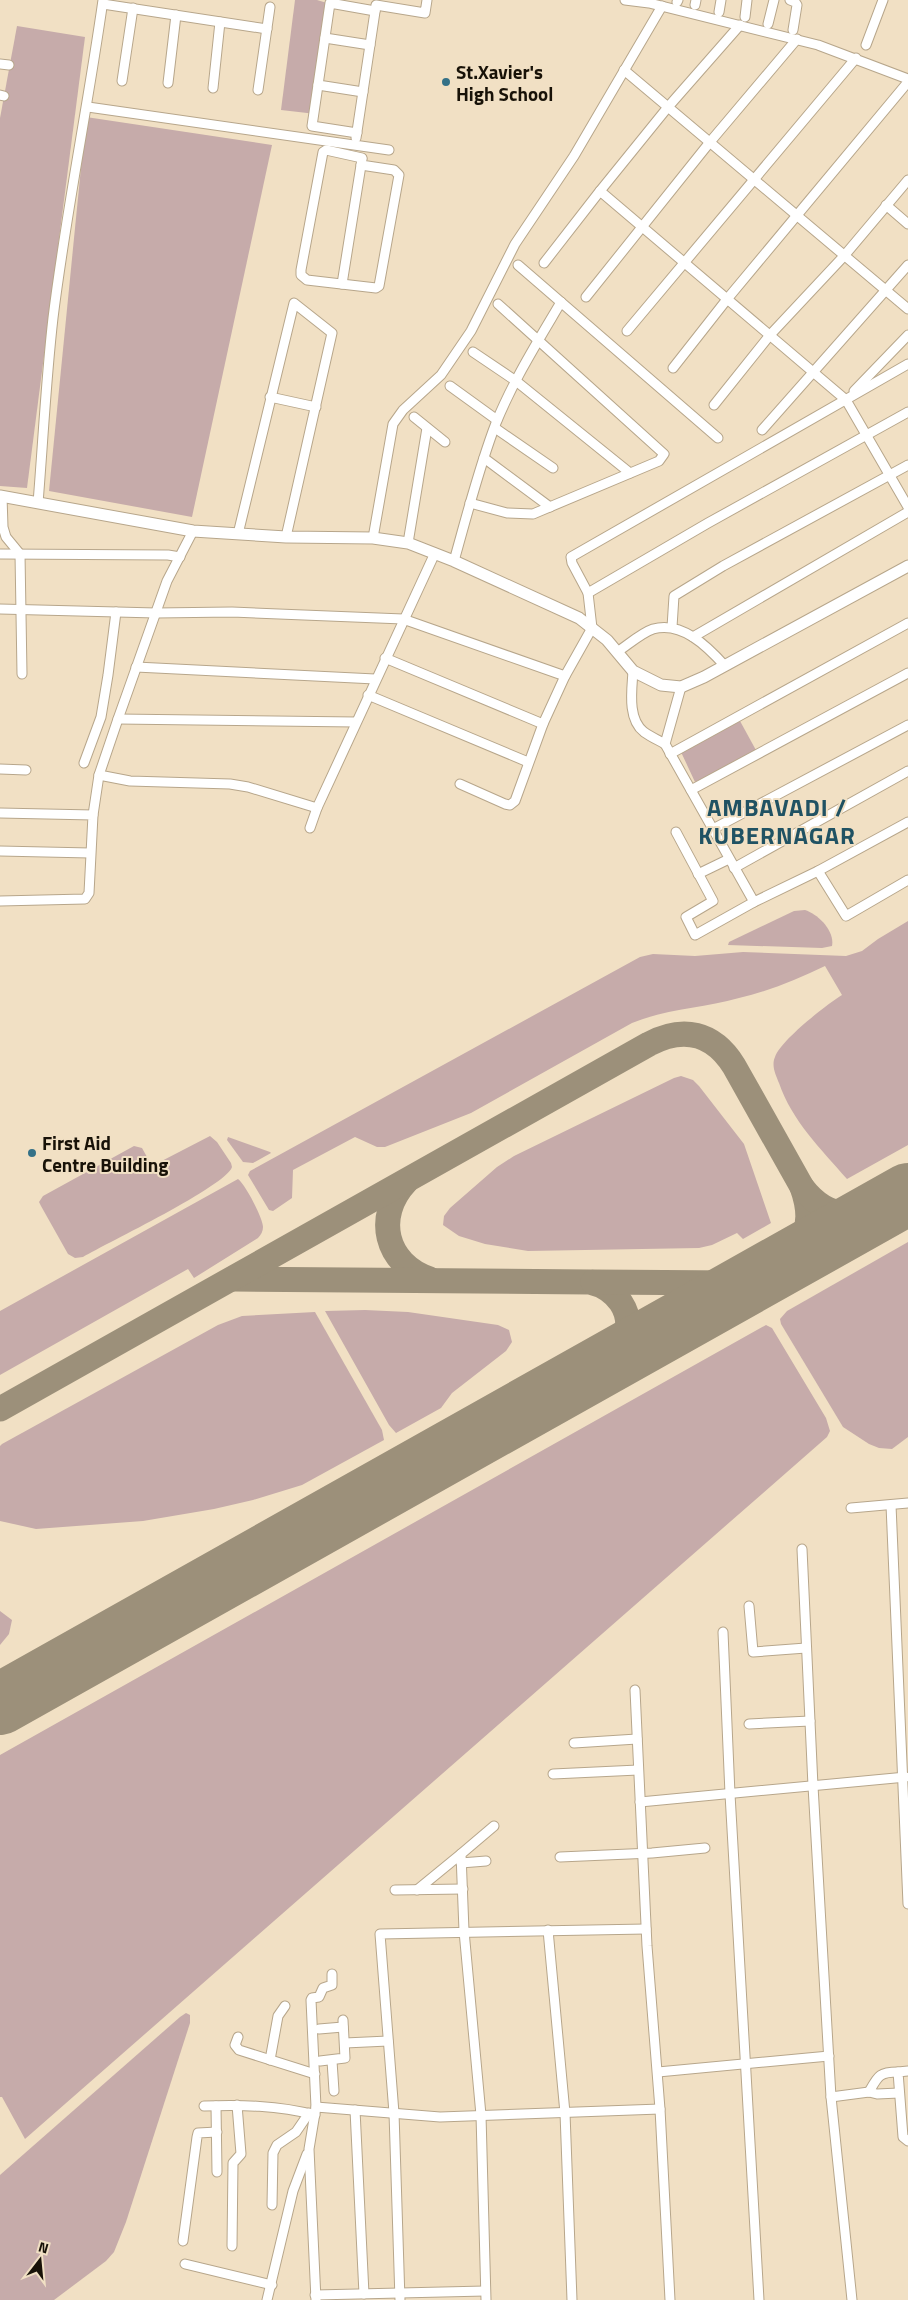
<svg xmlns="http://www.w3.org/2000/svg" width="908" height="2300" viewBox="0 0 908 2300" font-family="'Titillium Web',sans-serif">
<rect width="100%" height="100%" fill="#f1e0c4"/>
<g fill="#c6abaa">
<polygon points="295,0 317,0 327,3 316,114 281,110"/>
<polygon points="17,26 85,37 27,488 0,486 0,118"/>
<polygon points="86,117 272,145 192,517 49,491"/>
<polygon points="740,721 757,752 695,782 681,752"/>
<path d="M 805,910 C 818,914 835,931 832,946 L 822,948 L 728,945 L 729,942 L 794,911 Z"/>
<path d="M 908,921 L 908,1145 L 847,1179 C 821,1149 792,1121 779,1083 C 776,1075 771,1066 775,1057 C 781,1040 826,1005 842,995 L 825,966 C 797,979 770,991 739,998 C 703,1008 666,1009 632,1023 L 471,1113 L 385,1147 L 377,1147 L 355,1137 L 293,1170 L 292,1198 L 273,1211 L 269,1210 L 248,1175 L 250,1171 L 640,957 L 653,954 L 695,956 L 743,952 L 846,956 L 862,951 L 878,939 Z"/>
<polygon points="681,1076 693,1080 699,1086 744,1144 771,1223 743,1239 737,1233 712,1245 699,1248 528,1251 485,1244 459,1236 443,1225 444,1216 450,1208 497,1167 514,1156 674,1078"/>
<path d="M 210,1136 L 217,1142 L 231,1163 L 232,1167 C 226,1186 107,1243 83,1257 L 75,1258 L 68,1254 L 41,1206 L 39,1202 L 43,1196 L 134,1146 L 142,1148 L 152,1166 Z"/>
<polygon points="228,1137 270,1152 271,1153 253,1163 243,1162 227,1140"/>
<path d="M 238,1179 C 245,1184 263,1218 263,1227 C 263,1231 261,1235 258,1238 L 194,1278 L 188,1269 L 0,1375 L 0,1311 Z"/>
<polygon points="908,1242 908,1437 892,1449 879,1448 869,1444 843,1427 781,1324 780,1319 787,1311"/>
<polygon points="365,1310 408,1312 498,1325 509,1330 512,1342 506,1351 452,1393 441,1408 396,1433 389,1425 325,1311"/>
<polygon points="315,1312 382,1430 384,1440 302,1485 253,1500 214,1509 143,1521 36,1529 0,1521 0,1446 2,1444 218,1325 242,1316"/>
<polygon points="766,1325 772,1328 826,1418 830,1431 827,1437 25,2139 2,2097 0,2097 0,1755"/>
<polygon points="0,1611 12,1620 9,1634 0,1645"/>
<polygon points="186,2013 190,2015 190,2023 126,2222 114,2252 106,2261 54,2300 0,2300 0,2175 180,2017"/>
</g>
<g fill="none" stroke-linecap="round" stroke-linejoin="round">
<g stroke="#9c907a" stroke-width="25">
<path d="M 406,1182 C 374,1216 385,1264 430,1279"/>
<path d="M 771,1271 C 803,1244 817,1229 802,1187"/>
<path d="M 234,1279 L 590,1282 C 616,1288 635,1312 625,1340 C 621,1350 613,1357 606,1365"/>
<polyline points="593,1282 734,1283 753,1281"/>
<path d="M 0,1409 L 649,1044 C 683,1026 713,1032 734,1066 L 802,1187 C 832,1226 860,1215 900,1198"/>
</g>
<polyline stroke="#9c907a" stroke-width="62" points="0,1704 908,1194"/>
<g stroke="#b7a68b" stroke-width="11">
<g id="street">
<polyline points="625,0 649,3 818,45 908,79"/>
<polyline points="790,0 795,2 797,5 793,30"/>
<polyline points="677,2 678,0"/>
<polyline points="103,4 267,29"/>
<polyline points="695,5 696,0"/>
<polyline points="719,12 721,0"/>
<polyline points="745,17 747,0"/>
<polyline points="768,24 774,0"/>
<polyline points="325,38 370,45"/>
<polyline points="866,45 883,0"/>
<polyline points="0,64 9,65"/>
<polyline points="624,70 908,309"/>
<polyline points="122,81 133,8"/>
<polyline points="168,83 176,15"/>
<polyline points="318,85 363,92"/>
<polyline points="213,88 220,22"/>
<polyline points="258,90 270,7"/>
<polyline points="0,95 4,96"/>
<polyline points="88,107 389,150"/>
<polyline points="357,133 312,126 330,3 375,11"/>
<polyline points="356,138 376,5 425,13 427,0"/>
<polyline points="361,165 394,170 399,175 379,286 376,288 307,280 301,275 301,270 323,152 326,150 362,158"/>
<polyline points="600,191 668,107 740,25"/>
<polyline points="886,205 908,224"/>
<polyline points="544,263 600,191 846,400 908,507"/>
<polyline points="518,265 718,438"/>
<polyline points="342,284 362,159"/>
<polyline points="586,297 710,142 797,39"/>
<polyline points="627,331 856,58"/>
<polyline points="473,352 516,381 630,473"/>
<polyline points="673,368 728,298 908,82"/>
<polyline points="450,386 497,420"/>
<polyline points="854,391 908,335"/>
<polyline points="270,397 316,407"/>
<polyline points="714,405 770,335 844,256 908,180"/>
<polyline points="414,417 445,442"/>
<polyline points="495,428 553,468"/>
<polyline points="762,430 908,265"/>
<polyline points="484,458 550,507"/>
<polyline points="2,496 3,527 6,537 20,554 22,674"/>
<path d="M 38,503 C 43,442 46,379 53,318 C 66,212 88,106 103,0"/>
<polyline points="470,503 507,513 533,514 659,461 664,454 498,304"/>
<polyline points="238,534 294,303 332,333 286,537"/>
<polyline points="373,538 393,424 403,410 441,375 471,331 515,244 574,156 662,6"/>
<polyline points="408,543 427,428"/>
<polyline points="0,554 168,555 180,557"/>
<path d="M 454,561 C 467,515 479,467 496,423 C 513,381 538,341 561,302"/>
<polyline points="588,593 708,523 908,412"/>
<polyline points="0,609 156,613 232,612 403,619 565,676"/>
<polyline points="672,627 674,596 723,566 908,465"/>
<polyline points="693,637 908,512"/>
<path d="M 617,652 C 628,645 641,633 653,629 C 682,621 707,646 725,666"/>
<polyline points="385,658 543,724"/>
<polyline points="136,667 375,679"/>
<path d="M 633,671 C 632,689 627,719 644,732 C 651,737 658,740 665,744"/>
<polyline points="681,687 665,744 754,902 818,871 908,822"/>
<polyline points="368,695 528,762"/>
<polyline points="118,719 356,722"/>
<polyline points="670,754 908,623"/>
<polyline points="84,763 101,717 108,675 116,612"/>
<polyline points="0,769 26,770"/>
<polyline points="99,775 130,781 230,784 248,787 317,808"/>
<polyline points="460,784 505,804 510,805 515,801 543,724 565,676 592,628 588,593 572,563 571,557 908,364"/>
<polyline points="691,790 908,673"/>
<polyline points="0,813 93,815 89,893 85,899 0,901"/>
<polyline points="93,815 99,775 118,719 167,581 193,531"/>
<polyline points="310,828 317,808 435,553"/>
<polyline points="713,829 908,725"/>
<polyline points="676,832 713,901 686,917 695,935 754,902"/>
<polyline points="0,851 90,853"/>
<polyline points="734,868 908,771"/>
<polyline points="818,871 846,916 908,880"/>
<polyline points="698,874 729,859"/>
<polyline points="891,1505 908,1904"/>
<polyline points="851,1508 908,1503"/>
<polyline points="802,1549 813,1786 831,2097 852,2300"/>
<polyline points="749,1606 753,1652 806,1648"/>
<polyline points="723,1632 730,1794 759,2300"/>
<polyline points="635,1690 647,1946 660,2109 670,2300"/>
<polyline points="749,1724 810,1721"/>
<polyline points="574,1743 637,1739"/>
<polyline points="553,1774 638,1770"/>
<polyline points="640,1802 906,1777"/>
<polyline points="560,1857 652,1853 705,1848"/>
<polyline points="461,1863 486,1861"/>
<polyline points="395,1890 463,1889"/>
<polyline points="417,1890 461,1854"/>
<polyline points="548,1930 565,2113 572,2300"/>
<polyline points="319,2029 343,2027"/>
<polyline points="238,2037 235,2045 239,2050 315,2074"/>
<polyline points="345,2043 388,2041"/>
<polyline points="270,2060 278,2016 285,2006"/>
<polyline points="320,2061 345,2058 343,2020"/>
<polyline points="332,2061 334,2091"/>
<polyline points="908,2071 898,2072 903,2137 908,2141"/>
<polyline points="658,2072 829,2056"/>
<path d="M 869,2092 C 878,2076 879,2072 898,2072"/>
<polyline points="831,2097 869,2092 877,2094 899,2093"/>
<path d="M 204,2106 C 242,2105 277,2105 315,2115"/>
<polyline points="216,2106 217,2172"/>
<polyline points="316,2107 440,2117 660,2109"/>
<polyline points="355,2110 364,2294"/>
<polyline points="272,2205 273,2153 277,2145 296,2132 309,2113"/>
<polyline points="183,2241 197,2137 198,2133 217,2132"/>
<polyline points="232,2246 233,2163 241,2154 237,2105"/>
<polyline points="185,2264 272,2285"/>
<polyline points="315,2295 485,2291"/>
<polyline points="267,2300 293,2191 307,2154"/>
<polyline points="316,2300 309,2149 316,2107 311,2000 312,1998 319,1997 323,1988 332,1985 332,1974"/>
<polyline points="400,2300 394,2113 380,1934 646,1929"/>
<polyline points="486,2300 481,2115 464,1931 461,1854 494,1826"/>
</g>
</g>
<g stroke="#b7a68b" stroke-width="13">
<polyline id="secondary" points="0,496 193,531 286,537 373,538 408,543 454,561 579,618 607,640 633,671 661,685 681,687 704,677 908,566"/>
</g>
<use href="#street" stroke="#fff" stroke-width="9"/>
<use href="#secondary" stroke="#fff" stroke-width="11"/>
</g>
<g fill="#347187" stroke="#f1e0c4" stroke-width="2">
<circle cx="446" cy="82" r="5"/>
<circle cx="32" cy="1153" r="5"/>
</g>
<g text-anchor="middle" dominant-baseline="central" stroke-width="4" stroke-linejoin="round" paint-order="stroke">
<g font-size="19" font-weight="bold" fill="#181208" stroke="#f1e0c4" text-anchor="start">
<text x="456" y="71">St.Xavier's<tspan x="456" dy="22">High School</tspan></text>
<text x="42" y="1142">First Aid<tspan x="42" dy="22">Centre Building</tspan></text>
</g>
<g font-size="24" font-weight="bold" letter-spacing="1" fill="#205263" stroke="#f1e0c4">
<text x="777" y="807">AMBAVADI /<tspan x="777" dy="28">KUBERNAGAR</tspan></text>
</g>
</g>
<g transform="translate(40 2260) rotate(16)" stroke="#f1e0c4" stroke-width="4" paint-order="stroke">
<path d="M0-4L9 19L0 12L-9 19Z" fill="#181208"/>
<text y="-8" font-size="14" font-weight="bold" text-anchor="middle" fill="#181208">N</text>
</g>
</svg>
